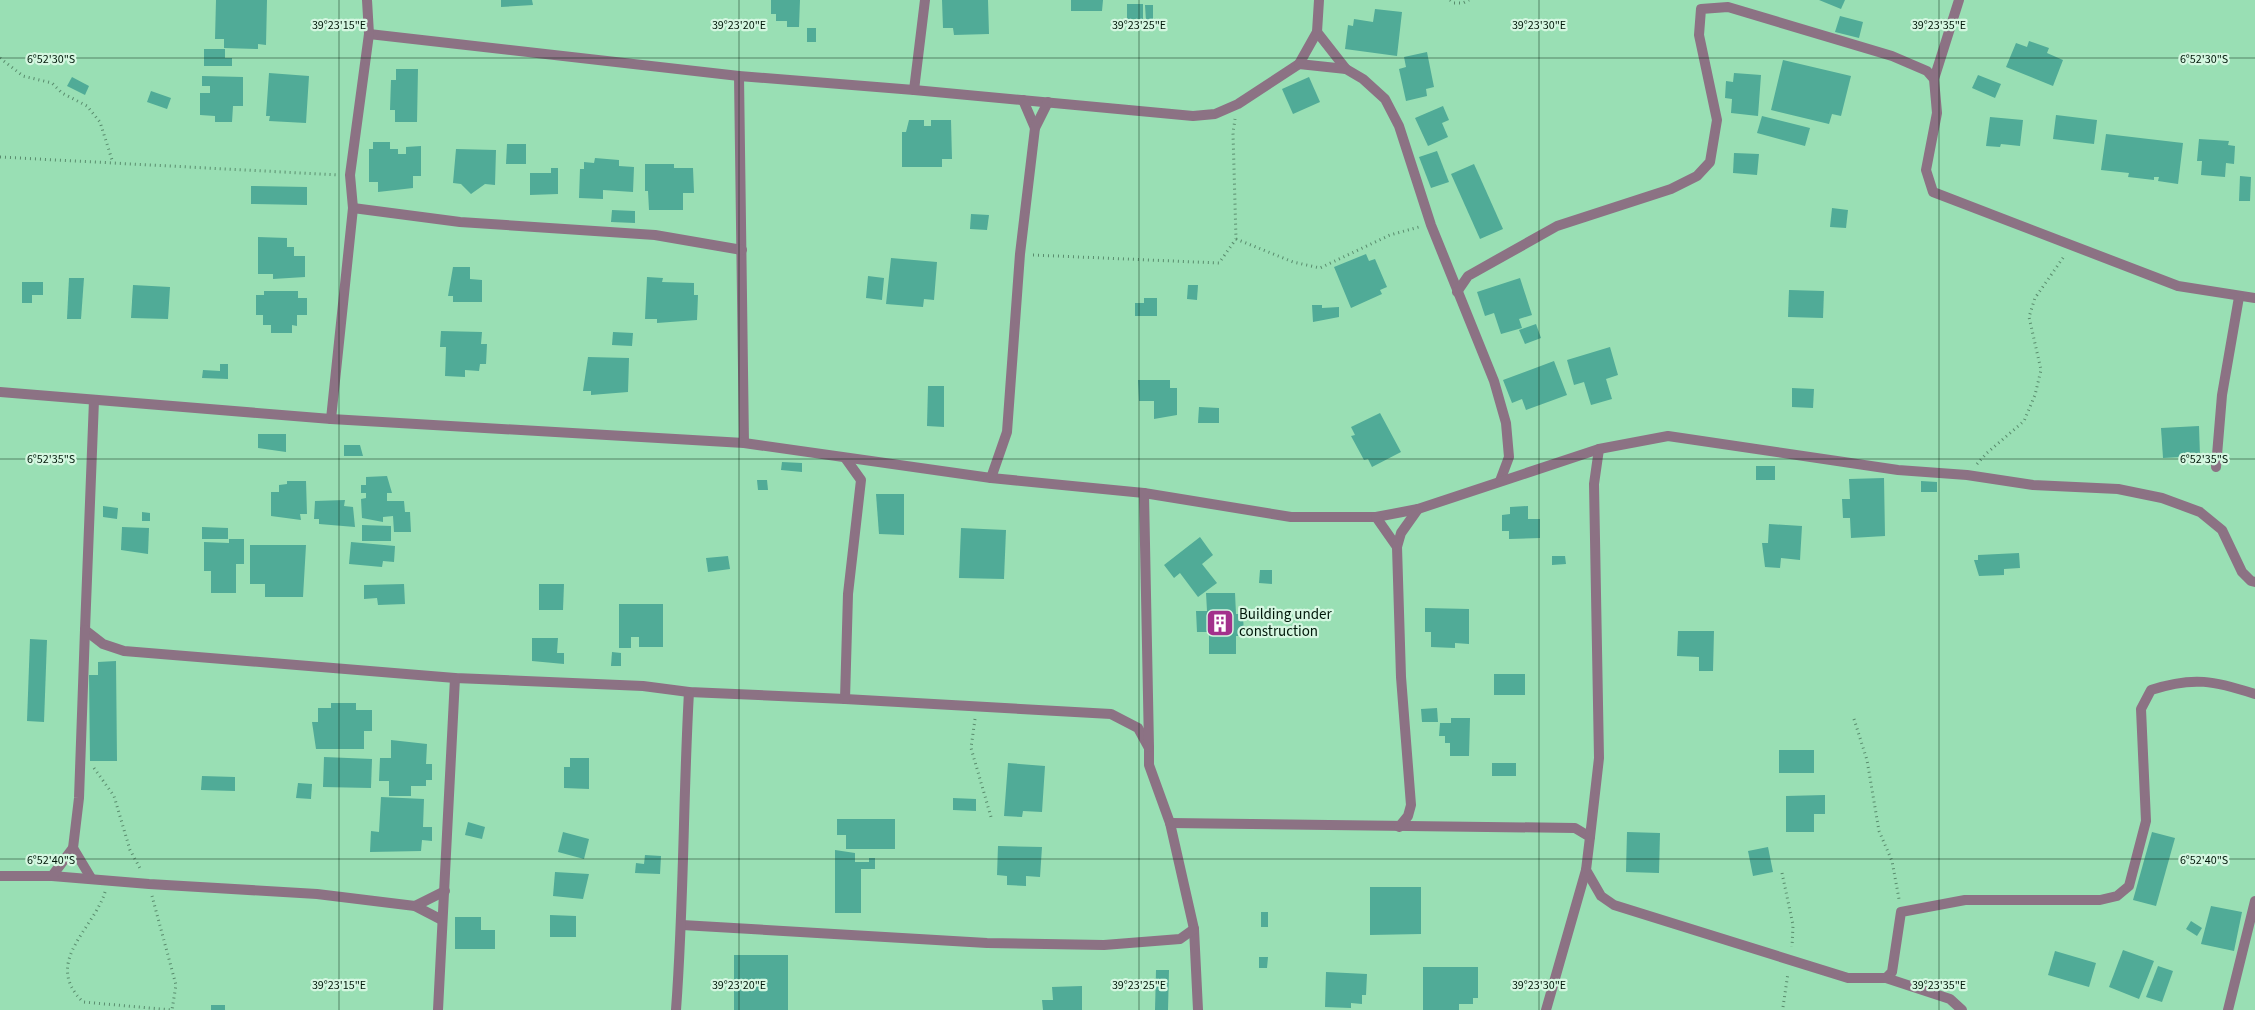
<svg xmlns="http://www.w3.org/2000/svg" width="2255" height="1010" viewBox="0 0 2255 1010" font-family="'Source Sans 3',sans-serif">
<rect width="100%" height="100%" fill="#99dfb4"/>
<g fill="#50ab97">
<polygon points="216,0 267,0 266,45 258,44 258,49 224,48 224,39 215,39"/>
<polygon points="501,0 532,0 533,5 501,7"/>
<polygon points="771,0 800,0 799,27 787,27 787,21 776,21 776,14 771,14"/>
<polygon points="942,0 988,0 989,34 954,35 953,28 943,28"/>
<polygon points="1071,0 1103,0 1102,11 1071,11"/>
<polygon points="1819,0 1845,0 1841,9"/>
<rect x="1127" y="4" width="16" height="15"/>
<polygon points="1145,5 1153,5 1153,21 1146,21"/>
<polygon points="1375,9 1402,12 1397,56 1345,49 1348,25 1353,26 1354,19 1373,22"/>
<polygon points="1840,16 1863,22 1859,38 1835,32"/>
<rect x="807" y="28" width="9" height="14"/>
<polygon points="2029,41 2049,48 2047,53 2063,60 2053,86 2006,67 2016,43 2027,47"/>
<polygon points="204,49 225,49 225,58 232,58 232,66 204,66"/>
<polygon points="1427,52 1434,87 1426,89 1427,96 1406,101 1399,69 1406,67 1404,57"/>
<polygon points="1783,60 1851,76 1841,116 1832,114 1829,124 1771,110"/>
<polygon points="396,69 418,69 417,122 395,122 395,110 390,110 391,80 396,80"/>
<polygon points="269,73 309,76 306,123 269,121 270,116 266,116"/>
<polygon points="1734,73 1761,75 1758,116 1731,113 1732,99 1725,98 1726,81 1733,82"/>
<polygon points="1978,75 2001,84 1995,98 1972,88"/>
<polygon points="202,76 243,77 243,106 233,106 232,122 215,122 215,116 200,115 200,93 210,93 210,86 202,86"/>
<polygon points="72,77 89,86 85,95 67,86"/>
<polygon points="1309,77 1320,102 1293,114 1282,89"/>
<polygon points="151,91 171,98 167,109 147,102"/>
<polygon points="1443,106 1449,120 1442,123 1448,137 1428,146 1415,118"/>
<polygon points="2056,115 2097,120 2094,144 2053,139"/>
<polygon points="1762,116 1810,128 1805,146 1757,133"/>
<polygon points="1990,117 2023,120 2020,146 2001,144 2000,147 1986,146"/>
<polygon points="909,120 924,120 924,126 931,126 931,120 951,120 952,159 942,159 942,167 902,167 902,132 906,132"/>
<polygon points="2106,134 2183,143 2178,184 2158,181 2159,177 2154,177 2154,180 2128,177 2129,173 2101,170"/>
<polygon points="2199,139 2229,141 2228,145 2235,146 2234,164 2226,163 2225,177 2201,175 2202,161 2197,161"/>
<polygon points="373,142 390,142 390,149 398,149 398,154 406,154 406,147 421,146 421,176 413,176 413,188 378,192 378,182 369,182 369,149 373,149"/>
<polygon points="507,144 526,144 526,164 506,164"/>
<polygon points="456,149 496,150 495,185 485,184 471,194 461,184 453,183"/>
<polygon points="1437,151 1449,182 1431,188 1419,157"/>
<polygon points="1734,153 1759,154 1757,175 1733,173"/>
<polygon points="595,158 619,160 619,166 634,167 633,192 603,190 603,199 579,198 580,169 584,169 584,162 594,163"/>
<polygon points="645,164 674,164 674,168 693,168 694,193 683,193 683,210 649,210 648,191 645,191"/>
<polygon points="1474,164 1503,229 1480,239 1451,174"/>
<polygon points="551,168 558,168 558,194 530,195 530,173 551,173"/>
<polygon points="2240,176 2251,177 2250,201 2239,201"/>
<polygon points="251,186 307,187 307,205 251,204"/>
<polygon points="1832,208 1848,210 1846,228 1830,227"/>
<polygon points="612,210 635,211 635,223 611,222"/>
<polygon points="971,214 989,215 987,230 970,229"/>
<polygon points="258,237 287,238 287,247 294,247 294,256 305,256 305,277 273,279 273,274 258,274"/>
<polygon points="1366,254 1369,261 1375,259 1387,287 1380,290 1382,294 1351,308 1334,267"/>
<polygon points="891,258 937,262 934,300 924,299 923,307 886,304"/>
<polygon points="453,267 470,267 470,279 482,280 482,302 453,302 453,296 448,296"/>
<polygon points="868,276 884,278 882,300 866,298"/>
<polygon points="647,277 663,278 662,282 694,283 694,295 698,295 697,320 657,323 657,319 645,319"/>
<polygon points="69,278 84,278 81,319 67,319"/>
<polygon points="1520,278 1532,315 1519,319 1522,328 1501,334 1494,313 1485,316 1477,292"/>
<polygon points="22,282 43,282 43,295 32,295 32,303 22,303"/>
<polygon points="133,285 170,287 168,319 131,318"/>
<polygon points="1188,285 1198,285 1197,300 1187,299"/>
<polygon points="1789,290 1824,291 1823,318 1788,317"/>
<polygon points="264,291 298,291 298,298 307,298 307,315 297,315 297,326 292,325 292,333 271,333 271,325 263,325 263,315 256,315 256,295 264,295"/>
<polygon points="1144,298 1157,298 1157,316 1135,316 1135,303 1144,303"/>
<polygon points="1312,305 1322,305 1322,308 1339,307 1339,317 1313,322"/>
<polygon points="1536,324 1541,338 1525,344 1519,330"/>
<polygon points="441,331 482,332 481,344 487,344 486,364 480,364 479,371 465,370 465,377 445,376 446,347 440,347"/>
<polygon points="613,332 633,333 632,346 612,345"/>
<polygon points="1610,347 1618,375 1606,379 1612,399 1591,405 1584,382 1574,385 1567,360"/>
<polygon points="588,357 629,358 628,392 591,395 591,391 583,391"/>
<polygon points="1554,361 1567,395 1526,410 1522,399 1512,403 1503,380"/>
<polygon points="220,364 228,364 228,379 202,378 203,370 220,371"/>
<polygon points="1138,380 1170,380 1170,388 1177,388 1177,415 1154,419 1154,401 1139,401"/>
<polygon points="928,386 944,386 944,427 927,426"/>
<polygon points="1792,388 1814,389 1813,408 1792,407"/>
<polygon points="1199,407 1219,408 1219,423 1198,423"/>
<polygon points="1380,413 1401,452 1372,467 1368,459 1364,460 1351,436 1355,435 1351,427"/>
<polygon points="2199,426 2200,456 2163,458 2161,428"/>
<polygon points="258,434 286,434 286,452 258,448"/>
<polygon points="344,445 360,445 363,456 344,456"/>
<polygon points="782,462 802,463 802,472 781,470"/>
<rect x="1756" y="466" width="19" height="14"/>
<polygon points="387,476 392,493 387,493 387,501 404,501 405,512 410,512 411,532 394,532 393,516 383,517 383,522 362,518 361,499 366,498 366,493 361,493 361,485 366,485 366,477"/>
<polygon points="1884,478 1885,536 1851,538 1850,518 1843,518 1842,499 1850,499 1849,479"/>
<polygon points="757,480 767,480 768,490 758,490"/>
<polygon points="287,481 306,481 307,514 300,514 301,520 271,516 271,492 279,492 279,485 287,484"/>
<polygon points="1921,481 1937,482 1937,492 1921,492"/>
<polygon points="876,494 904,494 904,535 879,534"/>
<polygon points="345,500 344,506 353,507 355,527 319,524 319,519 314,519 315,501"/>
<polygon points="103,506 118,508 117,519 103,517"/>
<polygon points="1528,506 1528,519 1540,519 1540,538 1509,539 1509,531 1502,531 1502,515 1510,514 1510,507"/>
<polygon points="142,512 150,513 150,521 142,521"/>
<polygon points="1769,524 1802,526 1800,560 1781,558 1780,568 1765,567 1762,543 1768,543"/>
<polygon points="362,525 391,526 391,541 362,541"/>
<polygon points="122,527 149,528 148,554 121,550"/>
<polygon points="202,527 228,528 228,539 202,539"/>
<polygon points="961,528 1006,530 1004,579 959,578"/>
<polygon points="1200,537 1213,555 1202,564 1217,583 1198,597 1180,573 1174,578 1164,565"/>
<polygon points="229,539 244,539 244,564 236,564 236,593 211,593 211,571 204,571 204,542 229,543"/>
<polygon points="351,542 395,546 394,562 383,561 382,567 349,564"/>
<polygon points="250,545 306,545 303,597 265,597 265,584 250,584"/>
<polygon points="2019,553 2020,568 2004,569 2004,575 1979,576 1974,560 1978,560 1978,555"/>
<polygon points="728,556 730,569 708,572 706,558"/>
<polygon points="1552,556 1565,556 1566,564 1552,565"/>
<polygon points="1260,570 1272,570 1272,584 1259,583"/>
<polygon points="404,584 405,604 378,605 377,598 364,599 364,585"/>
<polygon points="539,584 564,584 563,610 539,610"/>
<polygon points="1206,593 1235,593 1236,614 1243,614 1244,636 1236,636 1236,654 1209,654 1209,632 1197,632 1196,611 1207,611"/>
<polygon points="619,604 663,604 663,647 639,647 639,637 631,637 631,648 619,648"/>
<polygon points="1425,608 1469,609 1469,644 1455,643 1455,648 1431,647 1431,632 1425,632"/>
<polygon points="1678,631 1714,631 1713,671 1699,671 1699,657 1677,656"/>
<polygon points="532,638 558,638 557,653 564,653 564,664 532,661"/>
<polygon points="30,639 47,640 44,722 27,721"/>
<polygon points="612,652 621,653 621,666 611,666"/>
<polygon points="116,661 117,761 90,761 89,675 98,675 98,662"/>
<rect x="1494" y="674" width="31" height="21"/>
<polygon points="331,703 356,703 356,710 372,710 372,731 364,731 364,749 316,749 312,722 318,722 318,708 331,708"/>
<polygon points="1437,708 1438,722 1422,722 1421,709"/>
<polygon points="1451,718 1470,718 1469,756 1450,756 1450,743 1445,743 1445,736 1439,736 1440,723 1451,723"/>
<polygon points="391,740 427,744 426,764 432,764 432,780 426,780 426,786 411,786 411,796 389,796 389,781 379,781 380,758 391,758"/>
<rect x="1779" y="750" width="35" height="23"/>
<polygon points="324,757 372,759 371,788 323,787"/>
<polygon points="570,758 589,758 589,789 564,788 564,767 570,767"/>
<polygon points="1008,763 1045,766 1042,812 1023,811 1022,817 1004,816"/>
<rect x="1492" y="763" width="24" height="13"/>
<polygon points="202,776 235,777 235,791 201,790"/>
<polygon points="298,783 312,784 311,799 296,798"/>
<polygon points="1825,795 1825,814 1814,814 1814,832 1786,832 1786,796"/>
<polygon points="381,797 424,799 423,827 432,827 432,841 422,840 421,851 370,852 371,831 379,832"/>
<polygon points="953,798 976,799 976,811 953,810"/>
<polygon points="837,819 895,819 895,849 846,849 846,835 837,835"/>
<polygon points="468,822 485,827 482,839 465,835"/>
<polygon points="563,832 589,839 584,859 558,852"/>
<polygon points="1627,832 1660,833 1659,873 1626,872"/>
<polygon points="2152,832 2175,838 2156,906 2133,900"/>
<polygon points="998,846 1042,847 1040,877 1026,876 1026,886 1007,885 1007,876 997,875"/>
<polygon points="1768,847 1773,872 1753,876 1748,851"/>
<polygon points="835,850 855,853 855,862 869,862 869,858 875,858 875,869 861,869 861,913 835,913"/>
<polygon points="645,855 661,856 660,874 635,873 636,863 644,864"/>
<polygon points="555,872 589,874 583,899 553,896"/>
<polygon points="1370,887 1421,887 1421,934 1370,935"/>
<polygon points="2211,906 2242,912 2234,951 2201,944"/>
<rect x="1261" y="912" width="7" height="15"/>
<polygon points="550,915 576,916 576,937 550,937"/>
<polygon points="455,917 481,917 481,930 495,930 495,949 455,949"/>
<polygon points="2191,921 2202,928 2197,936 2186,929"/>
<polygon points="2123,950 2154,961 2139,999 2109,987"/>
<polygon points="2055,951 2096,963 2089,987 2048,975"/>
<rect x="734" y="955" width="54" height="55"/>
<polygon points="1259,957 1268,957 1267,968 1259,968"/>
<polygon points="2158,966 2173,971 2162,1002 2146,997"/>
<polygon points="1423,967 1478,967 1478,998 1473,998 1473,1004 1459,1004 1459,1010 1423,1010"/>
<polygon points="1156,970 1169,970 1168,1010 1155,1010"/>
<polygon points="1326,972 1367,974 1366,995 1362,995 1362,1004 1351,1003 1351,1008 1325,1007"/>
<polygon points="1082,986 1082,1010 1043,1010 1042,1000 1053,1000 1052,987"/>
<rect x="211" y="1005" width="14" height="5"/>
</g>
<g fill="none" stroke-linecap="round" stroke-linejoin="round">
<g stroke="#598c6d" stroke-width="3" stroke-dasharray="1 4" stroke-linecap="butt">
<polyline points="1450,0 1454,3 1463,3 1469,0"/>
<polyline points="0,58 23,76 52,83 62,93 87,106 100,122 113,163"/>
<polyline points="0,157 339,175"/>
<polyline points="1236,239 1293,262 1320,268 1390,235 1419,227"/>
<polyline points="1033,255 1219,263 1236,239 1233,133 1235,119"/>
<polyline points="1977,464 1987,453 2024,421 2035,395 2041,370 2029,317 2035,298 2065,255"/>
<polyline points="975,719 971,748 991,817"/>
<polyline points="1854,719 1867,760 1879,831 1892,861 1899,899"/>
<polyline points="94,768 114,796 130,850 141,870"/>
<polyline points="1782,873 1793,925 1792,947"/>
<path d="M 105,892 C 94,929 42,962 83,1002 L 172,1010 L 176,985 L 152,896"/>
<polyline points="1783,1007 1788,973"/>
</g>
<g stroke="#8c7284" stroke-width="10">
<polyline points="1317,32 1346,69 1363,79 1385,99 1399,126 1431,225 1494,381 1506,423 1509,457 1500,481"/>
<polyline points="369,34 739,76 914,90 1193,116 1215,114 1238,104 1299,64 1317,32 1319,0"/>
<polyline points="1299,64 1346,69"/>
<polyline points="739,76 744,443"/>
<polyline points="1934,79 1959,0"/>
<polyline points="914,90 925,0"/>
<polyline points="1023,100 1035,128"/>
<polyline points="353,208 460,222 655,235 742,250"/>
<polyline points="1457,292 1468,276 1557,226 1671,189 1697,176 1710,162 1717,120 1699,35 1701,9 1728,7 1892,56 1927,71 1934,79 1937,113 1926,170 1933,192 2178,286 2255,298"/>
<polyline points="0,392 331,419 744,443 991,478 1144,493 1291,517 1376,517 1418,509 1599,449 1668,436 1898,470 1967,475 2033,485 2118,489 2162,498 2200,512 2222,530 2242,572 2251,581 2255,582"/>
<polyline points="94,400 85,630 103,644 124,651 455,678 643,686 689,692 845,699 1111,714 1138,728 1149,748 1149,765 1170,823 1194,929 1198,1010"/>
<polyline points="331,419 353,208 350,175 369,34 367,0"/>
<polyline points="2216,467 2222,395 2239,297"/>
<polyline points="991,478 1007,432 1020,254 1035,128 1048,102"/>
<polyline points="1144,493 1149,747"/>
<polyline points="1376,517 1397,547"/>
<polyline points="845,699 848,594 861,480 846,459"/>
<path d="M 1170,823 L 1575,828 L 1590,837 L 1586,870 L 1601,896 L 1614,905 L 1848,978 L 1886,978 L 1892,972 L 1901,912 L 1965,900 L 2100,900 L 2117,896 L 2129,886 L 2146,821 L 2141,709 L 2151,690 C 2193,676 2215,681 2255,694"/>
<polyline points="1399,827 1408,816 1411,805 1401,677 1397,547 1401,533 1418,509"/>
<polyline points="1590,837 1599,758 1594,484 1599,449"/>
<polyline points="73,848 91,878"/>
<polyline points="0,876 52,876 149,884 317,894 415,906 442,920"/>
<polyline points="52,876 73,848 79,798 85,630"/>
<polyline points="415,906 445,891"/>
<polyline points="682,925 987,943 1104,945 1180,939 1194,929"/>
<polyline points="1886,978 1950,999 1962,1010"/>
<polyline points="438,1010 455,678"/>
<path d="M 676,1010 C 684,904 683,798 689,692"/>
<polyline points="1546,1010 1586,870"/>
<polyline points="2228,1010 2255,901"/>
</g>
</g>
<path fill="none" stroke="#001709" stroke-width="1" stroke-opacity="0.45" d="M 339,0 L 339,1010M 739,0 L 739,1010M 1139,0 L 1139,1010M 1539,0 L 1539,1010M 1939,0 L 1939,1010M 0,58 L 2255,58M 0,459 L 2255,459M 0,859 L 2255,859"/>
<defs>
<g id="building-square" transform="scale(1.4375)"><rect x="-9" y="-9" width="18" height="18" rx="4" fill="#a3318c" stroke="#d5f7e1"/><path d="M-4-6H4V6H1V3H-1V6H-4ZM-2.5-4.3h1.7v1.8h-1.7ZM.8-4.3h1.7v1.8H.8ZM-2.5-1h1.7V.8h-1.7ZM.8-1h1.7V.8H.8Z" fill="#fff"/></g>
</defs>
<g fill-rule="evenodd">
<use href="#building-square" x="1220" y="623"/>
</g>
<g text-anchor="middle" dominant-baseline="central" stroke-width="4.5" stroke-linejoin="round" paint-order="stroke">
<g font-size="15" fill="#001709" stroke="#d5f7e1" text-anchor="start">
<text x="1239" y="614">Building under<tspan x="1239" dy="17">construction</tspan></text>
</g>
</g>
<g font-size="12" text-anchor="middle" fill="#001709" stroke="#d5f7e1" stroke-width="4.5" stroke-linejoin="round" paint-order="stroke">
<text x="339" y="29">39°23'15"E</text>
<text x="739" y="29">39°23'20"E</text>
<text x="1139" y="29">39°23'25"E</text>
<text x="1539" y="29">39°23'30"E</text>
<text x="1939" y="29">39°23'35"E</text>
<text x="51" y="63">6°52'30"S</text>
<text x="2204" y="63">6°52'30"S</text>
<text x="51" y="463">6°52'35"S</text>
<text x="2204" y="463">6°52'35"S</text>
<text x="51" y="864">6°52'40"S</text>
<text x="2204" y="864">6°52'40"S</text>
<text x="339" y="989">39°23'15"E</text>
<text x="739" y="989">39°23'20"E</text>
<text x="1139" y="989">39°23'25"E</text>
<text x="1539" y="989">39°23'30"E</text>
<text x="1939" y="989">39°23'35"E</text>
</g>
</svg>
